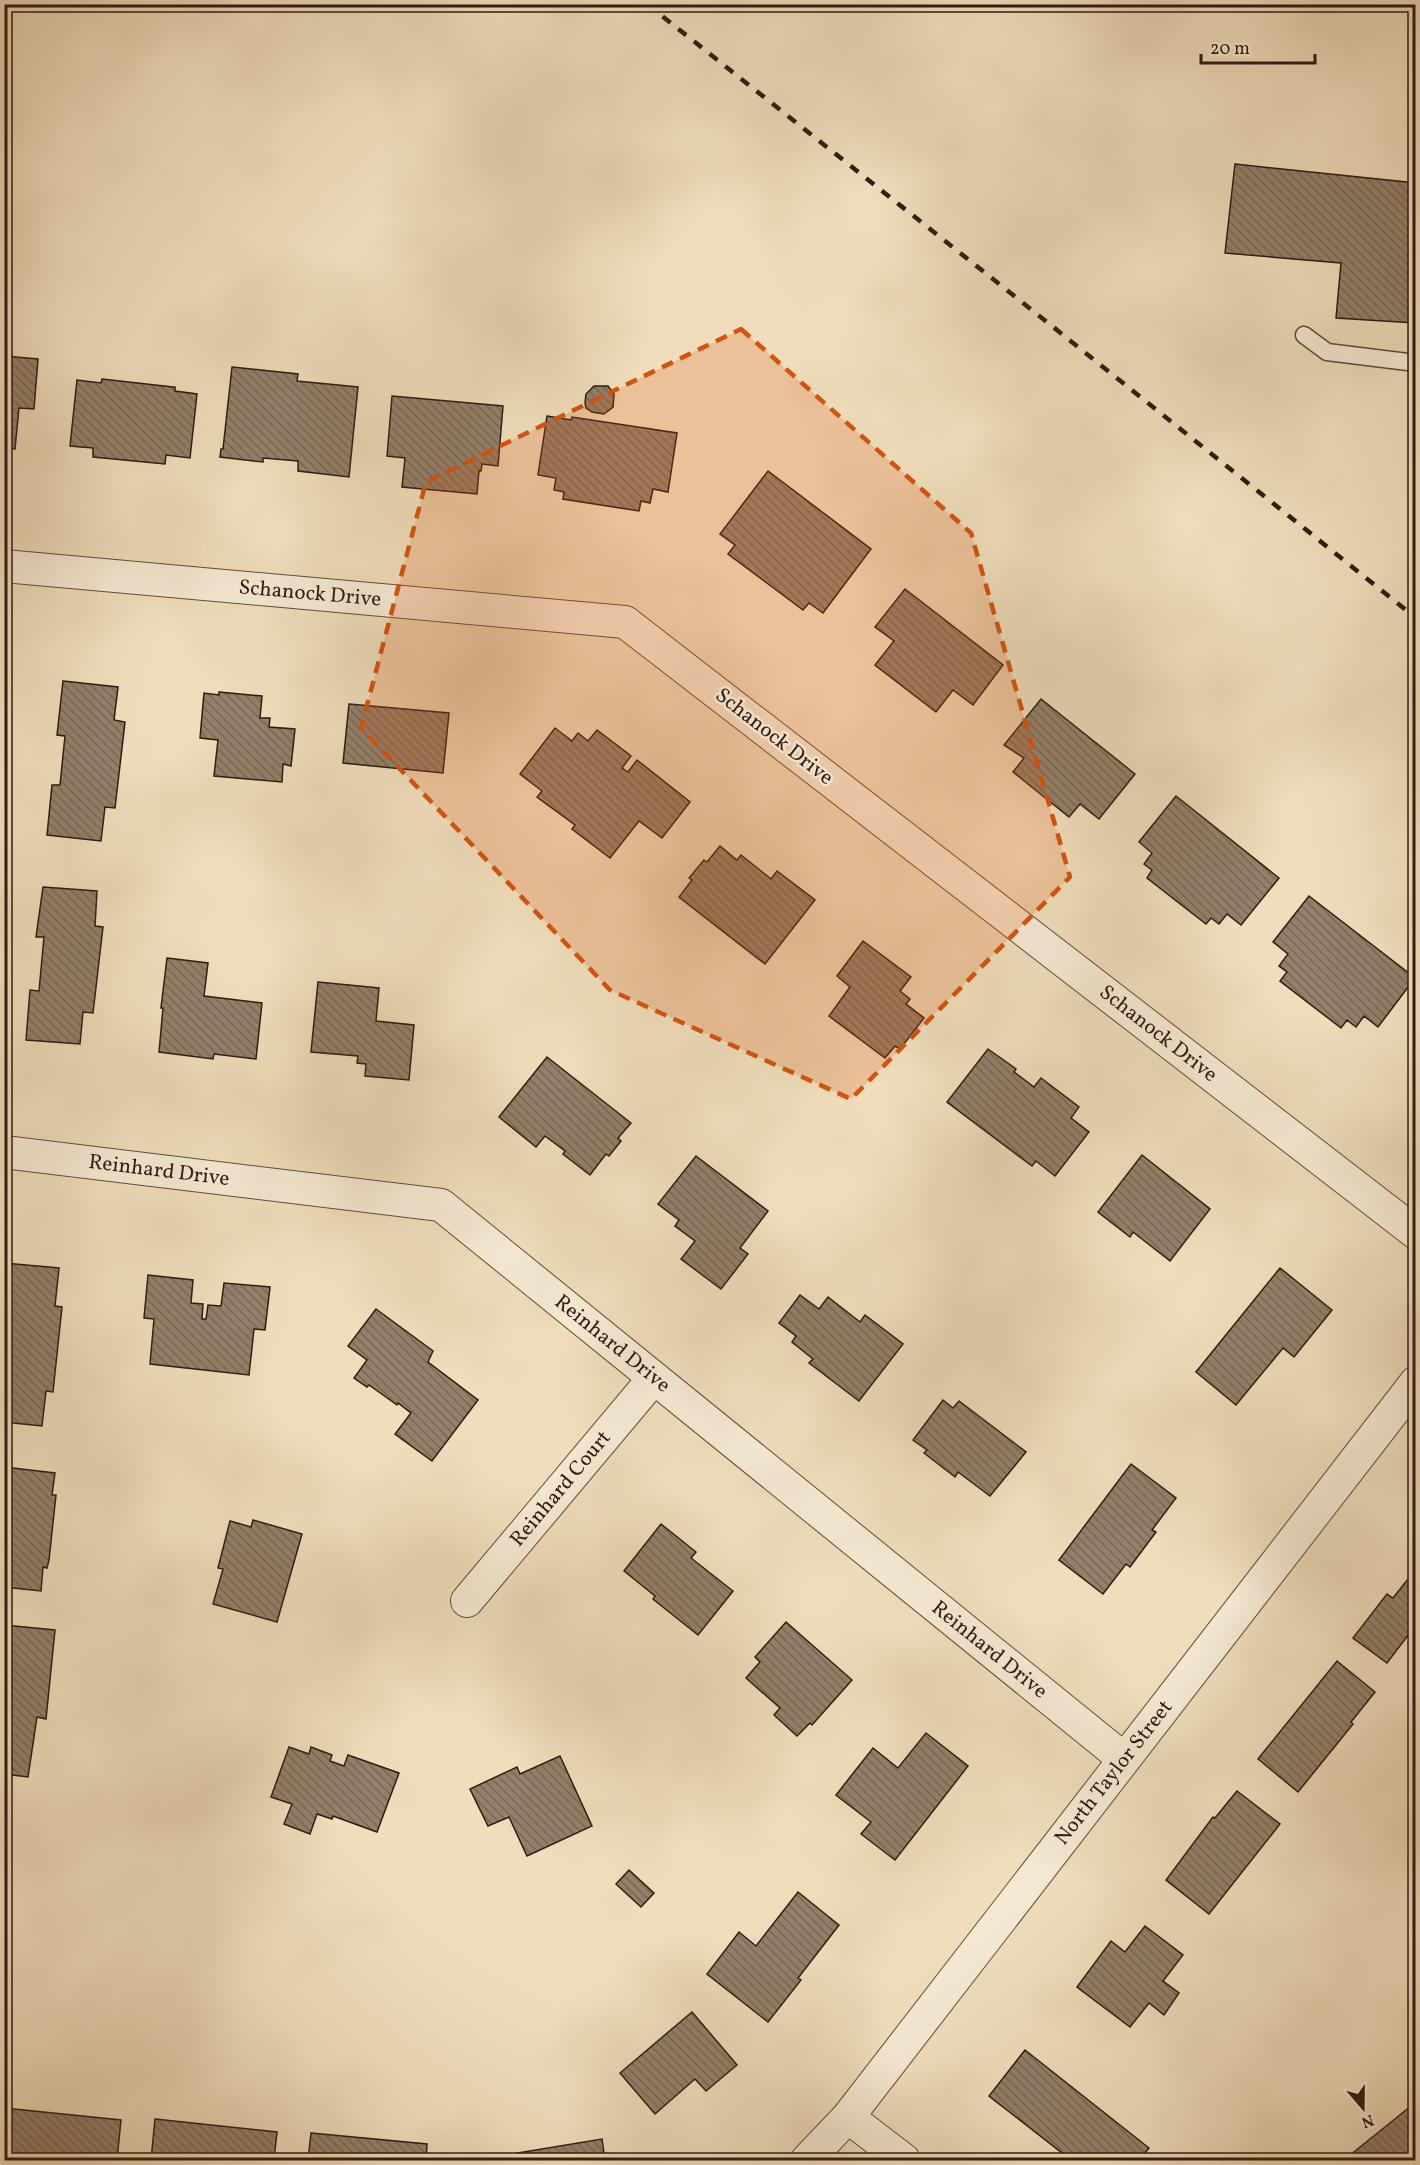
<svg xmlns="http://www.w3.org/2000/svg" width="1420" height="2165" viewBox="0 0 1420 2165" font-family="Vollkorn,serif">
<defs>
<pattern id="building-back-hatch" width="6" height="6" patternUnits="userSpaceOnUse" patternTransform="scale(1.5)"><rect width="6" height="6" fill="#937f6a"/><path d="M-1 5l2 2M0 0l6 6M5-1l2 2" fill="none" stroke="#786756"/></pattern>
</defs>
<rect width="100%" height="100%" fill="#efddbb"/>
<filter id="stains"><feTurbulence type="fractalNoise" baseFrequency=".00333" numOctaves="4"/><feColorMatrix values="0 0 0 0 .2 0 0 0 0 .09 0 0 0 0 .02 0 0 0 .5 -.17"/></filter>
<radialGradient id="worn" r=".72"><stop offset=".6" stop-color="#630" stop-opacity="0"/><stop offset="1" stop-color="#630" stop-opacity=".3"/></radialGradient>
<g fill="url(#building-back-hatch)" stroke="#301a12" stroke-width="1.5">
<polygon points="1235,164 1416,183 1415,323 1336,318 1341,263 1225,253"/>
<polygon points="4,356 38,359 34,409 19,408 15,449 4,448"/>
<polygon points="232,367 298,374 297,381 358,387 349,477 298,471 298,461 263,458 263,462 220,457 221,449 223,449"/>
<polygon points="102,379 173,387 175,387 175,391 197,394 190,458 166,455 165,464 93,457 93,448 70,446 77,380 101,383"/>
<polygon points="594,386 608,386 614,394 613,407 604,414 592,412 586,408 585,403 586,394"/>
<polygon points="392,396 503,406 498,466 482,464 481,471 479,471 477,494 402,487 405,458 387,456"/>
<polygon points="547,416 571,420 572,417 677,433 668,492 653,489 650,503 641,501 639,511 563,499 564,492 554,490 556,478 538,475"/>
<polygon points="768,471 871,549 823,613 809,603 803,610 728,554 735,545 720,534"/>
<polygon points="905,589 1003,665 973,705 953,690 936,712 875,665 894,641 875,627"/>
<polygon points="63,681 118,687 114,720 125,722 115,808 105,807 101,841 47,835 52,785 60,785 65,736 57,735"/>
<polygon points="219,692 262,696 260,718 270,718 269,727 295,729 291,766 283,764 282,782 214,776 218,740 200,738 204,693 219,695"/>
<polygon points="1041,699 1135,774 1099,819 1080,804 1069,817 1013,772 1024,758 1004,745"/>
<polygon points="349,704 449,713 443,773 343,763"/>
<polygon points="555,728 572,741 578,733 588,741 597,730 631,756 622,768 628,772 637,760 690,802 662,838 639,821 610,858 572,829 575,825 537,797 542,791 520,774"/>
<polygon points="1176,796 1279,878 1241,925 1227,914 1219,924 1211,918 1206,924 1147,878 1152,870 1144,864 1152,853 1139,842"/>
<polygon points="720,846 737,860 741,855 771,879 777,871 815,900 765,964 679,897 692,880 689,878 704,860 707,862"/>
<polygon points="43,887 97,891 95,926 103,927 93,1013 83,1012 80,1044 26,1040 30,990 39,991 44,937 36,937"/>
<polygon points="1309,896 1415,978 1378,1027 1364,1016 1356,1027 1347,1020 1341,1028 1280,981 1287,972 1279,966 1288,954 1273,942"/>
<polygon points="863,941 911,977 900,991 910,999 906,1004 924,1018 900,1049 895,1046 885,1058 829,1016 850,987 837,976"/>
<polygon points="167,958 208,963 204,996 262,1003 256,1059 214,1054 213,1059 159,1052 163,1008 161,1008"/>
<polygon points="318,982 379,988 376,1021 414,1025 409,1080 365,1076 366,1064 357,1063 358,1056 311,1052"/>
<polygon points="988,1049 1016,1069 1014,1072 1034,1087 1041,1078 1079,1107 1071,1118 1089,1132 1055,1176 1036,1161 1032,1166 947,1102"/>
<polygon points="547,1057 631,1123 618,1138 621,1141 609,1156 606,1154 590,1175 563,1154 565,1151 545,1136 536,1147 499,1117"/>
<polygon points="1142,1155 1210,1209 1170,1261 1133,1232 1130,1237 1098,1212"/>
<polygon points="696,1156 768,1211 740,1248 748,1254 721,1289 681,1259 695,1241 675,1226 679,1220 658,1204"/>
<polygon points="4,1263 59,1268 55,1306 62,1307 53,1392 46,1391 42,1426 4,1422"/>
<polygon points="1280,1268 1332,1310 1294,1357 1283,1348 1236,1405 1196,1372"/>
<polygon points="148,1275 193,1280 191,1303 203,1304 202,1319 206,1319 208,1305 221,1306 224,1283 270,1287 265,1330 254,1329 249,1375 150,1364 154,1319 144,1318"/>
<polygon points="800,1295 819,1309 828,1297 860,1322 865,1315 903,1344 859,1401 809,1363 813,1359 792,1342 796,1336 779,1323"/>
<polygon points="376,1309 433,1351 428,1362 478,1400 432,1461 395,1434 411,1413 398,1403 397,1405 369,1385 367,1387 354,1378 367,1360 348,1346"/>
<polygon points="943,1400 953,1408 959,1401 1026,1452 990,1496 958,1472 955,1477 924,1453 927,1450 913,1440"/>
<polygon points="1131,1464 1176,1498 1152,1530 1156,1532 1130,1567 1126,1564 1103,1594 1059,1560"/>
<polygon points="4,1467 55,1473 52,1495 56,1495 49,1560 47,1568 43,1567 41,1591 4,1587"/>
<polygon points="253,1520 302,1534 277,1622 213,1604 223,1569 218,1568 230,1521 251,1527"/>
<polygon points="661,1524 696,1552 691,1558 733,1591 698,1635 653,1599 655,1596 624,1571"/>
<polygon points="1416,1569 1416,1633 1412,1630 1387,1663 1353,1638 1387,1594 1393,1598"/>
<polygon points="786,1622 852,1680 812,1725 810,1723 797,1736 774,1715 780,1708 746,1678 760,1662 755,1657"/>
<polygon points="4,1625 55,1630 46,1719 37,1717 28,1777 4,1774"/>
<polygon points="1337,1661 1375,1692 1351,1722 1353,1724 1298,1792 1258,1759"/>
<polygon points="926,1733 968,1766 895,1860 861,1834 871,1822 836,1795 873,1748 898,1768"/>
<polygon points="289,1747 309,1754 311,1747 332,1755 330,1761 344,1766 348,1755 399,1773 377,1832 333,1816 332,1819 317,1814 310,1834 284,1824 292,1804 271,1797"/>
<polygon points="560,1756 592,1826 527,1856 509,1817 488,1826 470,1789 517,1767 520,1774"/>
<polygon points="1237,1791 1280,1824 1209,1914 1166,1880 1213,1817 1215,1818"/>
<polygon points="4,1814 10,1815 4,1856"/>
<polygon points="629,1870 654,1893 641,1907 616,1884"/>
<polygon points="798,1892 839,1925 798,1978 801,1980 768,2022 707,1974 739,1932 756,1946"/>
<polygon points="1145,1926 1183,1955 1163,1981 1179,1993 1164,2015 1149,2003 1130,2027 1077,1987 1111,1941 1125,1952"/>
<polygon points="692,2012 737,2065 706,2091 695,2079 655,2114 620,2073"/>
<polygon points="1025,2050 1149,2148 1139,2160 1071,2160 989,2096"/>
<polygon points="1416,2102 1416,2160 1344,2160"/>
<polygon points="4,2108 121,2120 117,2160 37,2160 4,2157"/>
<polygon points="155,2119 277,2132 274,2160 151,2160"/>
<polygon points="311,2133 427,2144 426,2160 308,2160"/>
<polygon points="602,2139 605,2160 491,2160 518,2156 517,2153"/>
</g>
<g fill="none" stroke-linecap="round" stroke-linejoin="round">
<g stroke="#604b3c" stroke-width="19">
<polyline id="lane" points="1304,335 1327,352 1416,363"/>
</g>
<g stroke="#604b3c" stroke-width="34">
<g id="street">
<polyline points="4,566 625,622 1416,1233"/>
<polyline points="4,1152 441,1205 1124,1759"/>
<polyline points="467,1601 654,1378"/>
<polyline points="848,2117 904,2160"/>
<polyline points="807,2160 848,2117 1416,1382"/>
</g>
</g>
<use href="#lane" stroke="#f5e9d3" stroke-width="16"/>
<use href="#street" stroke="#f5e9d3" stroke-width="32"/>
<polyline stroke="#301a12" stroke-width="4.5" stroke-dasharray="10 10" stroke-linecap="butt" points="647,4 1052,326 1416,618"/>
</g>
<path fill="#d6530d" fill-opacity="0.2" stroke="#d6530d" stroke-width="4.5" stroke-dasharray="12 8" stroke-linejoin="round" d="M 741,329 L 971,533 L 1070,877 L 851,1099 L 610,990 L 361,728 L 426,482 Z"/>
<g text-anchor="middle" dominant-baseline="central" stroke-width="5" stroke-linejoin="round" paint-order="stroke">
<g font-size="21" fill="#301a12" stroke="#f5e9d3">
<text transform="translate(310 594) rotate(5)">Schanock Drive</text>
<text transform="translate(774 737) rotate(38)">Schanock Drive</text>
<text transform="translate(1158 1034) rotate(38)">Schanock Drive</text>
<text transform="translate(159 1171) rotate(7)">Reinhard Drive</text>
<text transform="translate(612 1344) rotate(39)">Reinhard Drive</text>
<text transform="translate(561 1489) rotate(-50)">Reinhard Court</text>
<text transform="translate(989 1650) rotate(39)">Reinhard Drive</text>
<text transform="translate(1114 1773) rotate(-52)">North Taylor Street</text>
</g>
</g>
<rect width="1420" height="2165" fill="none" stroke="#efddbb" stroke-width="24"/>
<rect x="6" y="6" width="1408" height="2153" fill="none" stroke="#301a12" stroke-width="3"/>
<rect x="12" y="12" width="1396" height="2141" fill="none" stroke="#301a12" stroke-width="1.5"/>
<g transform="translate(1363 2108) rotate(160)" stroke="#f5e9d3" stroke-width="4.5" paint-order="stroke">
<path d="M0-4.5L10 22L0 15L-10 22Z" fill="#301a12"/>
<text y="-9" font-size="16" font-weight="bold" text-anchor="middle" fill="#301a12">N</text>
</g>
<path d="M1201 54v9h114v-9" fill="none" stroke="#301a12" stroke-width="3"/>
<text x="1210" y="54" font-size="18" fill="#301a12" stroke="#f5e9d3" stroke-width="4.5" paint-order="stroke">20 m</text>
<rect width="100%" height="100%" filter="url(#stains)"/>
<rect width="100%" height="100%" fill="url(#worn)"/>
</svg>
